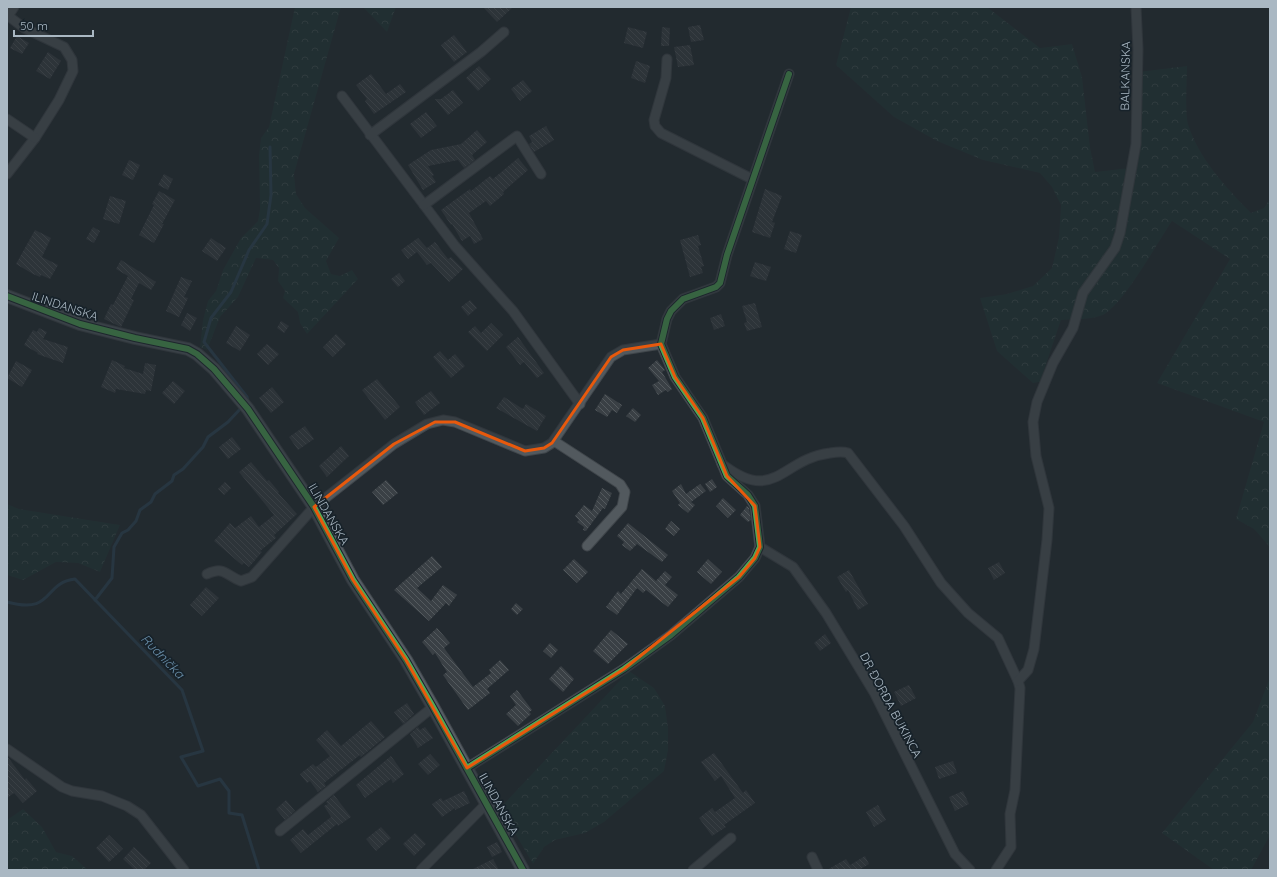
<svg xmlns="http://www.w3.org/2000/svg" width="1277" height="877" viewBox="0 0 1277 877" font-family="Quicksand,sans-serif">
<defs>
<pattern id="forest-crowns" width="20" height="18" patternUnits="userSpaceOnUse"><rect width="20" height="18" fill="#213635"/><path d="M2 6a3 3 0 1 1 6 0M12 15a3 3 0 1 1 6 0" fill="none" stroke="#3f5151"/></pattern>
<pattern id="building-back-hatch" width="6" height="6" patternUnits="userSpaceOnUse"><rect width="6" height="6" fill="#3a4045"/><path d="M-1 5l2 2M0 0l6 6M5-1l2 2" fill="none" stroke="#545a5e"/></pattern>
</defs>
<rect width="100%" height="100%" fill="#232a30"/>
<g fill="url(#forest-crowns)">
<polygon points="295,7 341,7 294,174 296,194 305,208 339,238 326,261 331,274 340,276 352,270 358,279 307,334 300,323 298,312 283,298 285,291 278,281 279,268 273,260 256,258 238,297 220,317 207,350 200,347 203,320 208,301 216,291 223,270 241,238 258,221 260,209 259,155 261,138 269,127"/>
<polygon points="363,7 396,7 387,32"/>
<path d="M 851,7 L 987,7 L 1040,48 L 1072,44 L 1082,77 L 1090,147 L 1095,172 L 1129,168 L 1138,72 L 1187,66 C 1187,79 1185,113 1188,124 C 1199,159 1226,187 1251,213 L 1264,208 L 1270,199 L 1270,547 L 1254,529 L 1236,519 L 1264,422 L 1157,383 L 1230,259 L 1172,221 C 1158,242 1123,305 1103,315 C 1091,320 1074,319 1061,320 L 1040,382 L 1033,383 L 997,351 L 980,298 L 1007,294 L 1033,286 L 1052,268 L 1059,237 L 1061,205 L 1052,187 L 1040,173 L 983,160 L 937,141 L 894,117 L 836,65 Z"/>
<polygon points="7,504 19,509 120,525 100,572 78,563 56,562 23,580 7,575"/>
<polygon points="629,671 654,688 665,706 668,728 668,750 664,771 604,822 585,833 555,840 544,847 533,864 500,808"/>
<polygon points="1270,677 1270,835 1251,870 1214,870 1162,833 1253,722"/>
<polygon points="23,809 42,827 56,852 72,856 88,870 7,870 7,820"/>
</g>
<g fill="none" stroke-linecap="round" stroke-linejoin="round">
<g stroke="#2d4557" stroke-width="3">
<polyline points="248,401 247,397 204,342 211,318 231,292 249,250 267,224 271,195 270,147"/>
<polyline points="95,600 112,578 114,547 122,533 128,530 136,521 140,510 151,502 155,494 172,481 174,475 183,469 203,447 208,437 228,422 242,407"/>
<path d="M 7,602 C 55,615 42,583 75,579 L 182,690 L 203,751 L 181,757 L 198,786 L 220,779 L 229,791 L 229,813 L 242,815 L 259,870"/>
</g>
</g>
<g fill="url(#building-back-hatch)">
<polygon points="483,7 513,7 497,22"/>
<polygon points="700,25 704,40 691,42 688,27"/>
<polygon points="628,27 647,32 643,48 624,43"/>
<polygon points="662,27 670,28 669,46 661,46"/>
<polygon points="454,35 467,52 454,62 441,45"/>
<polygon points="17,36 29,43 22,54 10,48"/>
<polygon points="690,45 694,65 678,67 674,47"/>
<polygon points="48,52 61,61 50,79 36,71"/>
<polygon points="636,61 650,66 645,83 631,78"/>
<polygon points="479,66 491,79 478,91 466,78"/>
<polygon points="371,74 386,94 400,84 406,92 374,114 365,101 367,99 356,85"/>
<polygon points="523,80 532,91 520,101 511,89"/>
<polygon points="453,90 463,103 448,115 435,99 441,99"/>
<polygon points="426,112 437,126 421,138 410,124"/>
<polygon points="546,126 554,140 534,152 529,144 532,142 529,136"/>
<polygon points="477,130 487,142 472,155 475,160 464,168 458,160 428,166 434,175 432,176 436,182 423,190 408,165 431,150 461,144"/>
<polygon points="518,158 528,170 503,192 504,194 490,206 486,201 469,213 483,239 474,244 470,236 462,241 452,224 451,225 441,210 470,189 471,191 490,176 493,179"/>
<polygon points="129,160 140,165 133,180 122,175"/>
<polygon points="164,174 173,179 168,190 158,185"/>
<polygon points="765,189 782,196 772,222 775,223 770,238 752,232"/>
<polygon points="159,191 175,200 162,224 164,224 154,243 139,235 154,205 152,204"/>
<polygon points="110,196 126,201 119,224 103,219"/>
<polygon points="93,227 100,231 94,243 86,239"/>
<polygon points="35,230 51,238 42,257 58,265 50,279 41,275 40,277 33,274 16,264"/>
<polygon points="790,231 802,235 796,253 784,249"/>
<polygon points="698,235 701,245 698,246 704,266 701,267 703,273 690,277 680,240"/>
<polygon points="211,238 226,248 217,261 202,251"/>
<polygon points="418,238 427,248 435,242 448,259 451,257 463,269 449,282 431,263 427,265 417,252 408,259 401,250"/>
<polygon points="121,260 156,282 151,290 139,283 131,299 134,300 121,327 104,319 111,304 113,305 128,276 116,269"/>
<polygon points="755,262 771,267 766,281 750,276"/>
<polygon points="399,273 405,281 398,287 391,279"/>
<polygon points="181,277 192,281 184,297 188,298 179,317 166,311"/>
<polygon points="470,300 477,308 468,316 461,307"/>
<polygon points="755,303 762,327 747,331 744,323 747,322 742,306"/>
<polygon points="187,313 197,318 190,331 181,325"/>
<polygon points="721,314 725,326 714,330 710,318"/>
<polygon points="281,321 289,326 284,333 277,328"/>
<polygon points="491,323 503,335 487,351 468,332 475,326 481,333"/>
<polygon points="236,326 250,335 240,351 226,343"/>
<polygon points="39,328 47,332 43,339 68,347 63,363 37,354 38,353 24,345 33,330 37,332"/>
<polygon points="336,334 346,344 333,357 323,347"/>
<polygon points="518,337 544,373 537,378 524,362 520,365 506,347"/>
<polygon points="267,344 279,354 268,365 257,354"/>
<polygon points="440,351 448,360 455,354 465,366 451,378 433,357"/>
<polygon points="112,360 125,366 124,368 143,374 145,363 156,365 151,391 146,390 145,394 116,389 115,393 101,387"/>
<polygon points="657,360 665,370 662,372 672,389 668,392 666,390 658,395 652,385 659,381 648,368"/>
<polygon points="16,361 32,370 22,387 7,378"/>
<polygon points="377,379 400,407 385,420 362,390"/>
<polygon points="173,381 185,391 174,404 162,393"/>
<polygon points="272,387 284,402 271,413 259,398"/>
<polygon points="431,391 440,403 424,415 415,402"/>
<polygon points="605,394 622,405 617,413 612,410 607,417 595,410"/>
<polygon points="504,397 523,409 526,404 546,416 537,431 496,408"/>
<polygon points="633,408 641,415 635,422 626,416"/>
<polygon points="305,426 314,439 298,450 289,437"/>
<polygon points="232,437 241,449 228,459 219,447"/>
<polygon points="341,446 349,456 327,477 319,466"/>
<polygon points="251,462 267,481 269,480 279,492 278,493 297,514 274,535 276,538 260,551 262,552 249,567 244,563 242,565 214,541 230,523 235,528 251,516 259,527 274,515 239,472"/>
<polygon points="712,479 717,487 710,492 705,484"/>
<polygon points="386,480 398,493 383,505 372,492"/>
<polygon points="225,482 231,488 224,495 218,489"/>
<polygon points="681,484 686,494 700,484 706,491 691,502 695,505 688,513 678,505 680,503 672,491"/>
<polygon points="602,488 612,493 605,509 603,508 586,531 583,530 584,527 577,522 579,520 575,516 584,505 592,511"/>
<polygon points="723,498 736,510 728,518 716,506"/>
<polygon points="747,506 749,508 751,520 748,522 740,515"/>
<polygon points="671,521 680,529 674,536 665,529"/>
<polygon points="628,523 668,555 662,562 637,544 630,551 622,545 624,542 617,536"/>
<polygon points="432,556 442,567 417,588 431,601 443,585 457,595 449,606 446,603 429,621 394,590"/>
<polygon points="574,559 588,572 577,583 563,570"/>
<polygon points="708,559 722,572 711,584 697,572"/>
<polygon points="999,562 1005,573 994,580 988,568"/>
<polygon points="642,569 656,581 665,571 672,577 665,585 678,595 668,607 646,590 643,593 637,588 617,615 606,607 618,591 621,594"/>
<polygon points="849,570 868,604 858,610 848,590 846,592 837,577"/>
<polygon points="206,587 219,598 202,616 190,605"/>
<polygon points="516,603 523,609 517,615 511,609"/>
<polygon points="437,628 450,643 444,648 473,687 491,673 489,670 500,660 509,670 487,689 490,693 468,710 443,675 447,672 435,653 433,655 422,642"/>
<polygon points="611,630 628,644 608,664 593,651"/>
<polygon points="825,634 831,643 820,651 814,643"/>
<polygon points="550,643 558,650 551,658 543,651"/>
<polygon points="561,666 574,679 563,692 549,679"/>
<polygon points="909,685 916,698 901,706 894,692"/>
<polygon points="517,690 532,710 529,712 531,714 518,726 506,714 516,705 510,696"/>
<polygon points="407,703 414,714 403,724 394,712"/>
<polygon points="371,721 385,737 361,757 360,755 324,783 326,786 318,792 310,781 307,783 300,774 313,764 316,767 330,756 316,740 327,730 341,746"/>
<polygon points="418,727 420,730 425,727 433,738 418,748 410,734"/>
<polygon points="714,753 743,793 746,790 755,803 724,825 726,827 712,836 699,818 712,808 715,812 735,798 721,776 715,781 701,762"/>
<polygon points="430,754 440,765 428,775 418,764"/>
<polygon points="7,756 25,780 26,778 37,791 23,803 14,793 7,798"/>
<polygon points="391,756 404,774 393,783 391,779 365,798 356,785"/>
<polygon points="953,761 957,773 939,779 935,767"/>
<polygon points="464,791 470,803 455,810 455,808 442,817 432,804 441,798 443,801"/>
<polygon points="963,791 969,804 955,811 949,797"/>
<polygon points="334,795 351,817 338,826 337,824 301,853 290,840 303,829 308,835 331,817 324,806 328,804 326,802"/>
<polygon points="286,800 295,811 285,820 276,809"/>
<polygon points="878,805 886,820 874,827 866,812"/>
<polygon points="381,827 391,838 376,851 366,839"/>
<polygon points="415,833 426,844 414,856 403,844"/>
<polygon points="109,835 123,849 109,862 96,848"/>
<polygon points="497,842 502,852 492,857 487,847"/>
<polygon points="134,847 151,863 144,870 135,870 123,859"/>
<polygon points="865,856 869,864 859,870 827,870 846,859 850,865"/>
<polygon points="493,859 499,870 471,870"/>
</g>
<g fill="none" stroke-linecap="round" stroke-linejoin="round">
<g stroke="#40464b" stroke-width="11">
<g id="street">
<polyline points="7,15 24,28 64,47 72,60 73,71 59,100 35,138 7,174"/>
<polyline points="8,16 14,7"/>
<polyline points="667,59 666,78 654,120 655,126 661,133 752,179"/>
<polyline points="342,96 455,246 513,311 580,404"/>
<polyline points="7,119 35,138"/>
<polyline points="370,135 481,52 504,32"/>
<polyline points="424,205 517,136 541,174"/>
<polyline points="554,441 620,484 625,492 622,507 587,546"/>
<path d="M 722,464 C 775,505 781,459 830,453 C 836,452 842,451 848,453 L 904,526 L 941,583 L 968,613 L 998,638 L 1018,681 L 1020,688 L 1015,790 L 1010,814 L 1011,847 L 996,870"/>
<polyline points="760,547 793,567 826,613 875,694 955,854 970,870"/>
<path d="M 207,574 C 225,566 225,575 241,581 L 252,577 L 314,507 L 394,444 L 427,424 L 443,420 L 455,422 L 525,451 L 544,448 L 552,443 L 611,357 L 623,350 L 661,344"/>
<polyline points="1018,681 1028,670 1034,649 1047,540 1049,508 1036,456 1033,422 1037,402 1053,363 1073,328 1083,293 1115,248 1120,233 1136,144 1138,49 1136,7"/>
<polyline points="7,749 62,787 72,791 102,796 127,806 141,815 184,870"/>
<polyline points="467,768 624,669 671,635 739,577 755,558 760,547 755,506 748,495 727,476 703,418 675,377 661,344 667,319 671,311 683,299 716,287 720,283 727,255 789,74"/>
<polyline points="280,831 433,707"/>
<polyline points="812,857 818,870"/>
<polyline points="421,870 486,804"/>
<polyline points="693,870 731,838"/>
</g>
</g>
<g stroke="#40464b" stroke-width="14">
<polyline id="secondary" points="7,296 80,324 135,338 188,349 197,354 214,369 248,409 314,507 353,580 406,660 433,707 523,870"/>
</g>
<use href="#street" stroke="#52595e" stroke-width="9"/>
<use href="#secondary" stroke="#565d64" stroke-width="12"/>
<g stroke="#17222a" stroke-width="8">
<g id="cycleway">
<polyline points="7,296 80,324 135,338 188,349 197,354 214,369 248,409 314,507 353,580 406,660 433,707 523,870"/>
<polyline points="467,768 624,669 671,635 739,577 755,558 760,547 755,506 748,495 727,476 703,418 675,377 661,344 667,319 671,311 683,299 716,287 720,283 727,255 789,74"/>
</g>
</g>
<use href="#cycleway" stroke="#51ab58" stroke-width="6"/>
</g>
<path d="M0 0H1277V877H0ZM 661,344 L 675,377 L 703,418 L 727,476 L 755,506 L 760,547 L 755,558 L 739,577 L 624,669 L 467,768 L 406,660 L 353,580 L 314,507 L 394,444 L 435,422 L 455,422 L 525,451 L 544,448 L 552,443 L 611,357 L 623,350 Z" fill="#232a30" fill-opacity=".55" fill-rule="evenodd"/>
<path fill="none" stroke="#e8590c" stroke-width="3" stroke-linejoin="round" d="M 661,344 L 675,377 L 703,418 L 727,476 L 755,506 L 760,547 L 755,558 L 739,577 L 624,669 L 467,768 L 406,660 L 353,580 L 314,507 L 394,444 L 435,422 L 455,422 L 525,451 L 544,448 L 552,443 L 611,357 L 623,350 Z"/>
<g text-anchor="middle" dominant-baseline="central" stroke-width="3.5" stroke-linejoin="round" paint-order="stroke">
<g font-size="12" fill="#aab8c3" stroke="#17222a">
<text transform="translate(1125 76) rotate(-89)">BALKANSKA</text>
<text transform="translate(65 306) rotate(18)">ILINDANSKA</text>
<text transform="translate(329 514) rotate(60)">ILINDANSKA</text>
<text transform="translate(891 705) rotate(62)">DR ĐORĐA BUKINCA</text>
<text transform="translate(499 804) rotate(61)">ILINDANSKA</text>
</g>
<g font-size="13" font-style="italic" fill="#698ea9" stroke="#17222a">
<text transform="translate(163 656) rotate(46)">Rudnička</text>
</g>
</g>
<rect width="1277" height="877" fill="none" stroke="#aab8c3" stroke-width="16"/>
<path d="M14 30v6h79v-6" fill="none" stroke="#aab8c3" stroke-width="2"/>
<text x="20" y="30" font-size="12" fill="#aab8c3" stroke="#17222a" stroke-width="3" paint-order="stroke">50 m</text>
</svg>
